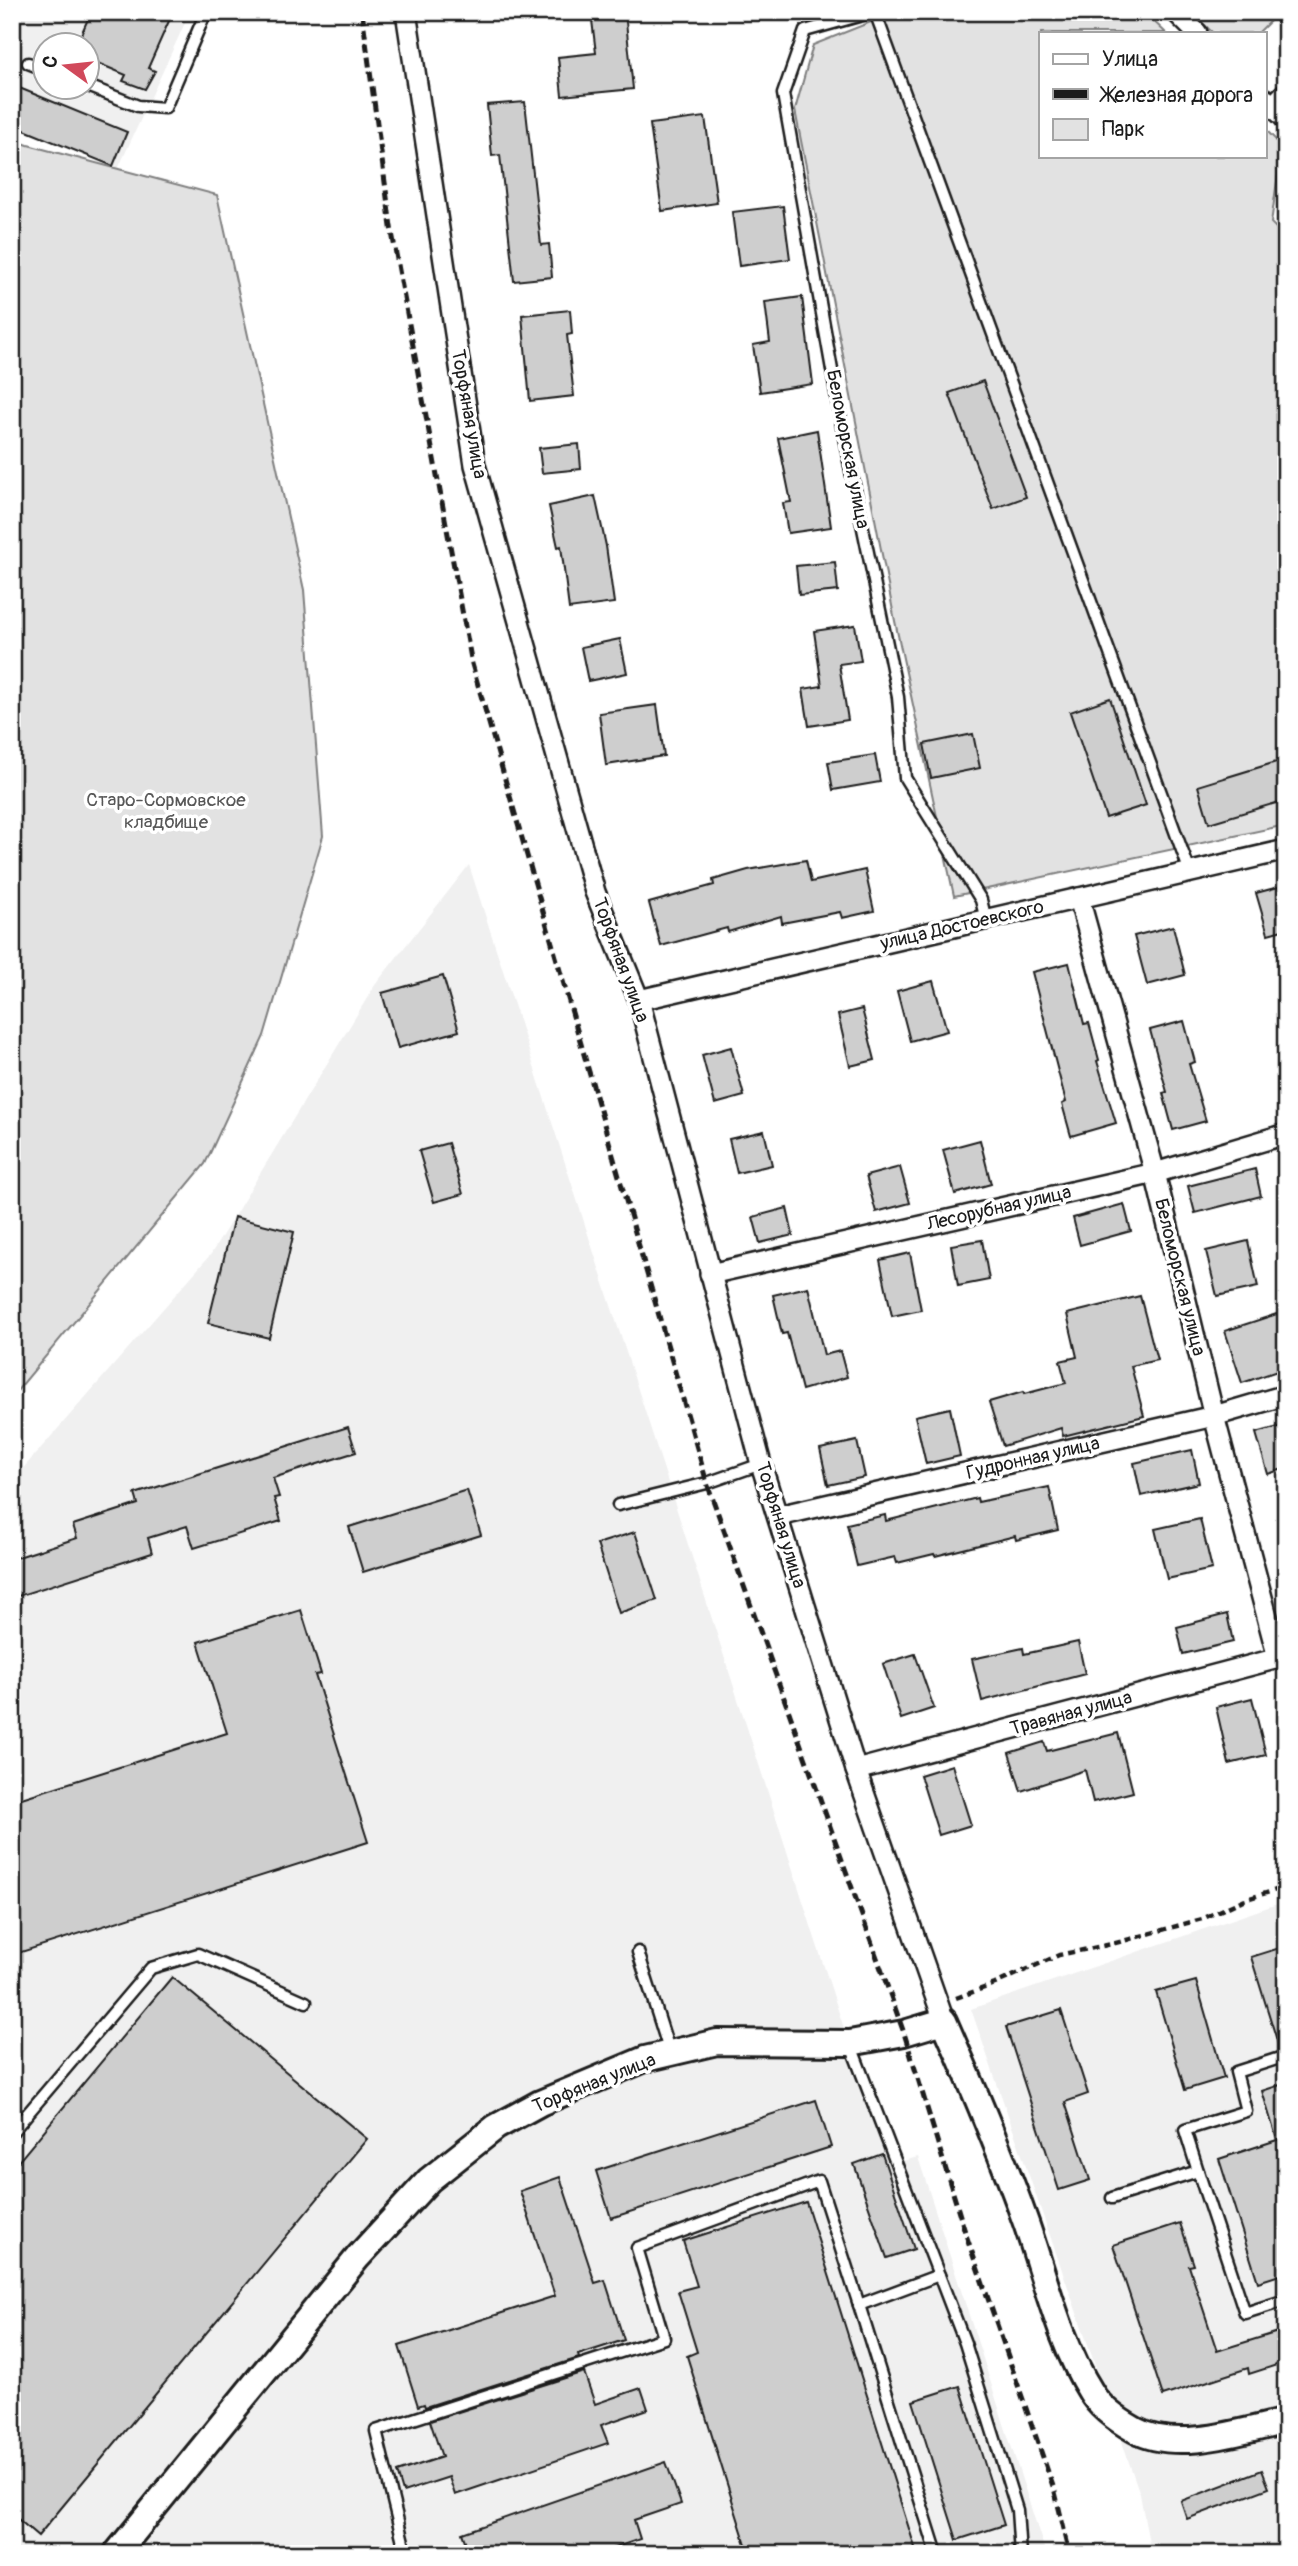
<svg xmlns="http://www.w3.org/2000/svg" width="1298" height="2566" viewBox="0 0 1298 2566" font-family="Pangolin,sans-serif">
<rect width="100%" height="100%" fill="#fff"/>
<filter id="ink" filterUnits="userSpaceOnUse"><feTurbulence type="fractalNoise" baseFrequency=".0143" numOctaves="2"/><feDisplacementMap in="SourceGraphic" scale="14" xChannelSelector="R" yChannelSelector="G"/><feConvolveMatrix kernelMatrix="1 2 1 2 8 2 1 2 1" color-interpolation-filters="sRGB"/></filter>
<g filter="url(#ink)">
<g fill="#f0f0f0" fill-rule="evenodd">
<path d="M 12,12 L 190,12 L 118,169 L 12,126 ZM 46,46 L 88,46 L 88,88 L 46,88 Z"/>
<polygon points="469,865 888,2165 918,2157 1046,2554 12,2554 12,1481 211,1254 375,985"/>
<polygon points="1286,1901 1286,2554 1151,2554 1140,2494 971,2009"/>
</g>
<g fill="#e2e2e2" stroke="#7f7f7f" stroke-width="2">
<polygon points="896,12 1144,12 1166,33 1041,33 1041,156 1265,156 1265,129 1282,146 1271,223 1286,238 1286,825 954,896 895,621 795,110 813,45"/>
<polygon points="1191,12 1279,12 1258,33 1213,33"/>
<polygon points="12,139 28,145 217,195 304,590 323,836 264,1036 205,1164 12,1397"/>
</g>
<g fill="#cecece" stroke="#1c1c1c" stroke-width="2">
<polygon points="91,12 173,12 148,68 155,71 145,89 123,81 126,75 88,59 88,46 76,46"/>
<polygon points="591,12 625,12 633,89 562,96 558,57 596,53"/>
<polygon points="12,85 127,132 113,166 12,125"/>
<polygon points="525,102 541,245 549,244 552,277 514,281 500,155 492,156 487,105"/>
<polygon points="705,117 717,203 662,211 650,124"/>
<polygon points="783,206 790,259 739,266 732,212"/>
<polygon points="802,297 813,384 760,392 753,345 770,342 765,302"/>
<polygon points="570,310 572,334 567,335 574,396 530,401 522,315"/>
<polygon points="983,381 1026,497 993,509 949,393"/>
<polygon points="817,430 831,527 788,533 783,503 791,502 778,438"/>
<polygon points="579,444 581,469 542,473 539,448"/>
<polygon points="595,496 606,546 614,603 569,609 561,546 558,547 549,506"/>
<polygon points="835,562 838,591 799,595 796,566"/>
<polygon points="855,625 861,661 839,664 848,720 809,726 803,689 822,686 814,631"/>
<polygon points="620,639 627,673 588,681 581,647"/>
<polygon points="1110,698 1146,805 1106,818 1070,712"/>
<polygon points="657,705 664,756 606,765 599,713"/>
<polygon points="973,734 980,768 931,778 924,744"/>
<polygon points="875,755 880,782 833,790 828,762"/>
<polygon points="1286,759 1286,800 1209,823 1198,786"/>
<polygon points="806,860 811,882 865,870 874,911 842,918 840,912 782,923 781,916 728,932 727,928 661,946 649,903 714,885 713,880 748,870"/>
<polygon points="1286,885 1286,929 1268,934 1256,893"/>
<polygon points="1173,926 1185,975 1147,985 1134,936"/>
<polygon points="1069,963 1084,1024 1089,1023 1099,1060 1097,1061 1116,1123 1071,1136 1062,1104 1066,1102 1032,972"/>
<polygon points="443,976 459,1031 398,1048 382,993"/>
<polygon points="933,981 947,1031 910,1041 897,991"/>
<polygon points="862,1009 875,1060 850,1066 838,1015"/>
<polygon points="1184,1021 1195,1062 1189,1064 1206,1121 1173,1130 1163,1093 1167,1092 1150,1030"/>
<polygon points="731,1047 744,1096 715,1104 702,1055"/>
<polygon points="764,1131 772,1165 737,1173 729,1139"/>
<polygon points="980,1140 991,1184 955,1194 943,1150"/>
<polygon points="448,1143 463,1194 434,1202 419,1151"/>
<polygon points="900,1167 910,1203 876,1212 866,1176"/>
<polygon points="1255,1169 1261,1196 1195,1213 1188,1186"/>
<polygon points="1124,1204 1131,1231 1080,1245 1073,1218"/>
<polygon points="787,1208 793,1235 760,1243 753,1217"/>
<polygon points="234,1217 294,1232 269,1338 208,1323"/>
<polygon points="982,1240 989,1280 958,1286 951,1245"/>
<polygon points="1248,1241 1258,1287 1217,1296 1206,1251"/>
<polygon points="910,1253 921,1310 892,1316 880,1260"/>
<polygon points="808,1287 824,1355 840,1351 847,1377 802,1390 787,1333 782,1334 773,1295"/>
<polygon points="1140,1296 1157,1360 1131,1366 1144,1416 1063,1436 1061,1428 1003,1446 989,1402 1023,1392 1024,1394 1066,1383 1060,1361 1077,1357 1067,1314"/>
<polygon points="1286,1311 1286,1368 1242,1383 1225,1331"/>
<polygon points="950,1408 960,1456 926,1464 915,1416"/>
<polygon points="1286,1425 1286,1468 1268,1474 1256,1433"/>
<polygon points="348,1427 356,1452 273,1478 279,1497 274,1498 281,1521 194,1548 187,1526 148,1538 152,1553 12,1598 12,1559 77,1538 73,1525 138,1504 135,1494"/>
<polygon points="857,1441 865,1477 828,1485 820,1449"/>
<polygon points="1192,1450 1199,1483 1141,1496 1134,1463"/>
<polygon points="1049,1487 1058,1530 1016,1540 1015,1536 935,1556 934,1554 897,1563 895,1557 857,1566 847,1524 885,1515 886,1521 977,1498 978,1502"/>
<polygon points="467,1490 481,1535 363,1572 349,1527"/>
<polygon points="1200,1519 1212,1569 1167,1579 1155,1529"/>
<polygon points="635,1532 657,1600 619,1613 597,1544"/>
<polygon points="301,1610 321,1674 315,1675 368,1842 12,1955 12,1801 227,1733 198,1642"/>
<polygon points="1227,1614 1233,1642 1183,1654 1177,1627"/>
<polygon points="1078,1642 1085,1674 982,1701 972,1659 1023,1648 1024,1654"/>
<polygon points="915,1654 934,1708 901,1719 883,1664"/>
<polygon points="1252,1698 1266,1755 1229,1764 1216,1707"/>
<polygon points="1118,1733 1133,1792 1093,1802 1085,1770 1021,1791 1009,1753 1044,1742 1047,1751"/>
<polygon points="952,1765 971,1825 939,1835 920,1775"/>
<polygon points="1286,1946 1286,2049 1280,2050 1251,1957"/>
<polygon points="172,1977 367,2139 38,2536 12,2514 12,2169"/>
<polygon points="1196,1981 1224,2078 1185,2090 1156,1992"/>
<polygon points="1061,2010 1088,2094 1065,2102 1090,2180 1059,2190 1006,2027"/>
<polygon points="1286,2083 1286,2273 1258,2282 1219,2159 1277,2140 1262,2091"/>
<polygon points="816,2100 831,2147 611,2218 596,2171"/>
<polygon points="882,2154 914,2249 887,2258 854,2164"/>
<polygon points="560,2177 595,2283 605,2280 624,2340 578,2355 579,2358 425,2407 424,2404 418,2406 399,2346 555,2296 520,2191"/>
<polygon points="806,2202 917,2554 749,2554 687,2356 697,2352 678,2291 697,2286 683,2241"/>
<polygon points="1180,2223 1194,2265 1189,2266 1217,2351 1278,2332 1286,2362 1249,2374 1248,2368 1163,2396 1113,2245"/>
<polygon points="584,2372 595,2404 641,2388 648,2409 601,2425 608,2443 455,2495 449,2477 403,2492 397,2472 442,2457 430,2421"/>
<polygon points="960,2386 1004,2525 957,2540 913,2401"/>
<polygon points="666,2462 681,2504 634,2520 640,2539 597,2554 470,2554 462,2533"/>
<polygon points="1262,2470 1269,2488 1187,2519 1181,2501"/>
</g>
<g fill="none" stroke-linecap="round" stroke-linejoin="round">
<g stroke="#1c1c1c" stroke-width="15">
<g id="service">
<polyline points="873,12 805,31 783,94 843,432 898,697 905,778 981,900 986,920"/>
<polyline points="875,12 1190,872"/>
<polyline points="28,63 46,70"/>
<polyline points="88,86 138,106 165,108 206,12"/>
<polyline points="1269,103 1286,86"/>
<polyline points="618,1505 707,1483 761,1464"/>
<polyline points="638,1952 670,2053"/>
<polyline points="850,2043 965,2343 1017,2510 1020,2554"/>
<polyline points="12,2132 151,1968 198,1954 306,2002"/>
<polyline points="1198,2171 1185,2130 1246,2111 1236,2072 1286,2056"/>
<polyline points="1112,2198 1198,2171 1245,2313 1286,2300"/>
<polyline points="859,2305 937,2554"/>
<polyline points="406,2554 376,2431 664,2338 637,2248 819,2181 859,2305 939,2275"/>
</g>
</g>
<g stroke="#1c1c1c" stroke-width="24">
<g id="minor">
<polyline points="406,12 475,465 595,892 639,1000 761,1464 856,1770 944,2021"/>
<polyline points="1176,12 1197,33"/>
<polyline points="1265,99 1286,119"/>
<polyline points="1079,898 1155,1173 1214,1416 1278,1658"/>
<polyline points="639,1000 1286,850"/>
<polyline points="710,1274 1155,1173 1286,1134"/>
<polyline points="778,1516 1214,1416 1286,1395"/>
<polyline points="856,1770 1286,1656"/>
</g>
</g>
<g stroke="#1c1c1c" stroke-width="30">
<path id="tertiary" d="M 116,2554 L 358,2257 L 429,2180 L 496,2127 L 540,2103 L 645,2059 L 717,2042 L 850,2043 L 904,2033 L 944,2021 C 973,2087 1002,2155 1026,2223 C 1045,2278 1060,2343 1091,2392 C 1100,2408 1119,2421 1135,2430 C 1176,2453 1243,2431 1286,2421"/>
</g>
<polyline stroke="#1c1c1c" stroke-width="4.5" stroke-dasharray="7 5" stroke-linecap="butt" points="956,1998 995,1984 1059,1955 1112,1944 1202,1919 1243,1900 1286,1887"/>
<use href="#service" stroke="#fff" stroke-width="10"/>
<use href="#minor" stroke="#fff" stroke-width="19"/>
<use href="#tertiary" stroke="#fff" stroke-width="24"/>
<polyline stroke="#1c1c1c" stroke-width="5" stroke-dasharray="10 5" stroke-linecap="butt" points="362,12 391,227 472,664 707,1483 904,2033 965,2232 1055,2492 1070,2554"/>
</g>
</g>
<g text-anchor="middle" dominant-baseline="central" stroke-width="7" stroke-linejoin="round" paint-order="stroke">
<g font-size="19" fill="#1c1c1c" stroke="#fff">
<text transform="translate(469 414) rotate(80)">Торфяная улица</text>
<text transform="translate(848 449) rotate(79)">Беломорская улица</text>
<text transform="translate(962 925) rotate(-13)">улица Достоевского</text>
<text transform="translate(621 960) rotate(70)">Торфяная улица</text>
<text transform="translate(999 1208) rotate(-13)">Лесорубная улица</text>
<text transform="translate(1180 1277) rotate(76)">Беломорская улица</text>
<text transform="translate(1033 1458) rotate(-13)">Гудронная улица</text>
<text transform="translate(781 1525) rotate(73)">Торфяная улица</text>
<text transform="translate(1071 1713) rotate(-15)">Травяная улица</text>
<text transform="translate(594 2083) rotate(-22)">Торфяная улица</text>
</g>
<g font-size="19" fill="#575757" stroke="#fff">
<text x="166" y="800">Старо-Сормовское<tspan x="166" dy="22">кладбище</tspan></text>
</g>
</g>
<rect width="1298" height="2566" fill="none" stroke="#fff" stroke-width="42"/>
<rect x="21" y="21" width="1256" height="2524" fill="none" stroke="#1c1c1c" stroke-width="2.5" filter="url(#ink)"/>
<rect x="1039" y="32" width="228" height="126" fill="#ffffff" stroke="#a4a4a4" stroke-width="2"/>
<rect x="1053" y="54" width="35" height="10" fill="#ffffff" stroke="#a4a4a4" stroke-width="2"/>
<text x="1102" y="66" font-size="21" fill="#1c1c1c">Улица</text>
<rect x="1053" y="89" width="35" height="10" fill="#1c1c1c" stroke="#a4a4a4" stroke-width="2"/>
<text x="1102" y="102" font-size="21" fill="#1c1c1c">Железная дорога</text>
<rect x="1053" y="119" width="35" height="21" fill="#e2e2e2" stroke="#a4a4a4" stroke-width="2"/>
<text x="1102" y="136" font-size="21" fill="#1c1c1c">Парк</text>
<g transform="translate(66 66) rotate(285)"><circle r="33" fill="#ffffff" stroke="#a4a4a4" stroke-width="2"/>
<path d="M0-5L12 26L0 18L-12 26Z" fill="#d1495b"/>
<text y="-10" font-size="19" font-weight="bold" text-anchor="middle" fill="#1c1c1c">С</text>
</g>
</svg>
